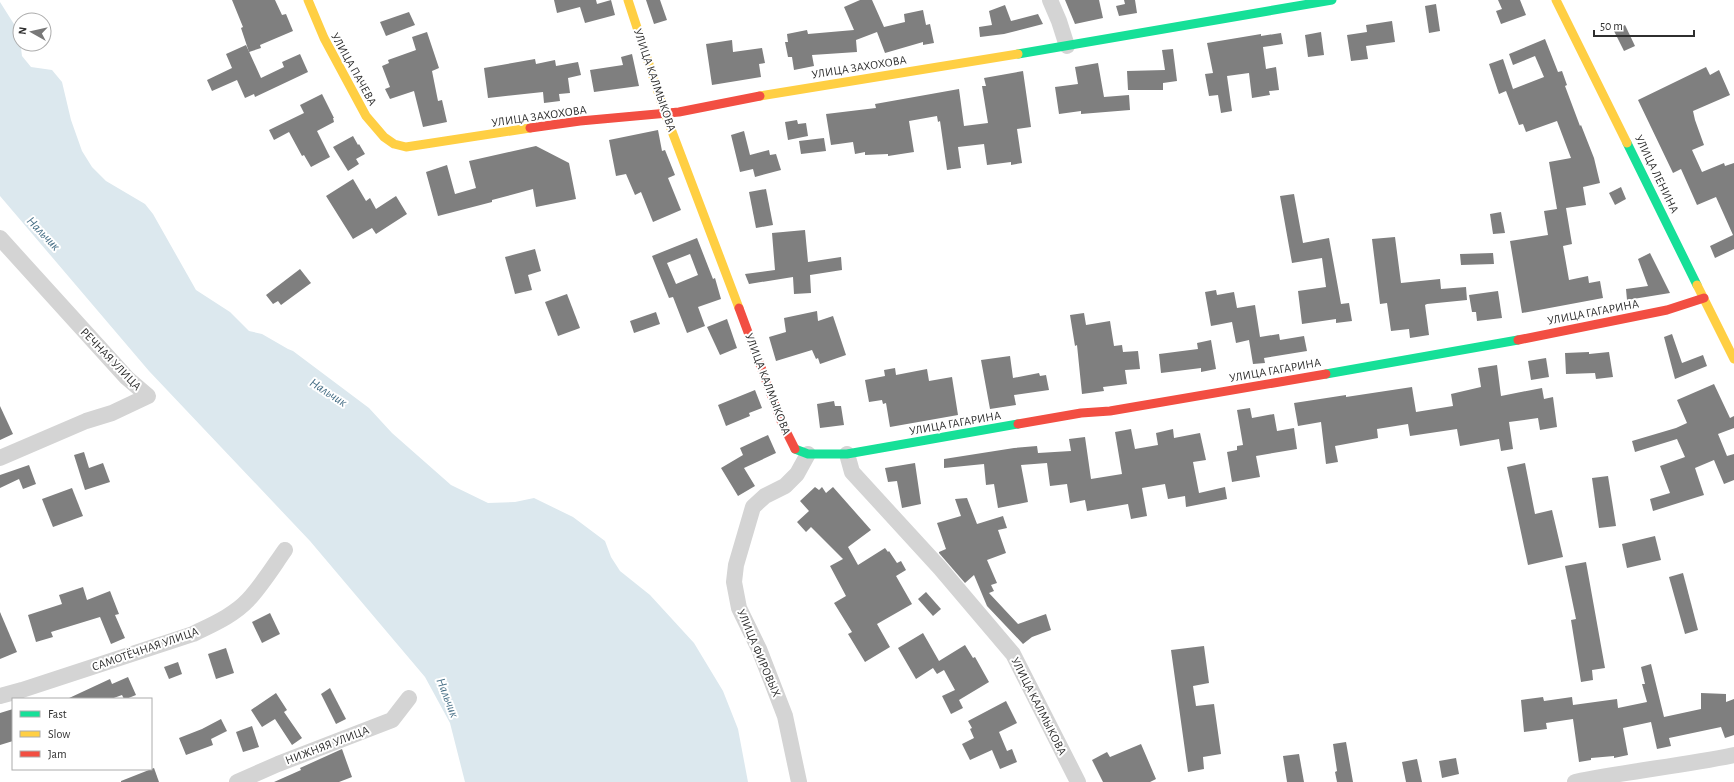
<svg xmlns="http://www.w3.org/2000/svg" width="1734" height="782" viewBox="0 0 1734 782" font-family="'Alegreya Sans',sans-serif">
<rect width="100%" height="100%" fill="#fff"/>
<polygon fill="#dce8ee" points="0,2 19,32 22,56 31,67 52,70 62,82 71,120 82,151 92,167 106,181 145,204 153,214 196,290 230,312 249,331 262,334 288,349 293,351 369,408 392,433 451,485 488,503 515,502 534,498 573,517 605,541 611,557 620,571 650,595 694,643 723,691 738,729 748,782 465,782 450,723 425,677 310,541 149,371 0,196"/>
<g fill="#7f7f7f" fill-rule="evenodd">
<polygon points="232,0 275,0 282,15 286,14 293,31 260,45 261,48 249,52 241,28 243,27"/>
<polygon points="554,0 596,0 597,4 611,0 615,15 585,23 580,7 557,13"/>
<polygon points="646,0 660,0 667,20 654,24"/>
<polygon points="860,0 872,0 884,27 905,22 904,14 923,10 926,25 930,24 934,43 923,45 923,42 885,53 877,32 856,40 857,52 812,55 814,66 794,70 792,57 788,57 785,42 788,42 787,34 807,30 808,34 854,30 844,7"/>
<polygon points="1065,0 1099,0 1103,18 1075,24"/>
<polygon points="1124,0 1135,0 1137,13 1119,16 1116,6 1125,4"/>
<polygon points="1498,0 1520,0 1526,15 1501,24 1496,11 1502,9"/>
<polygon points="1436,4 1440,31 1429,33 1425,6"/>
<polygon points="1005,5 1011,21 1038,14 1043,24 1004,34 980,37 979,27 992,25 989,11"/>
<polygon points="409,12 415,25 386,36 380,22"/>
<polygon points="1392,21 1395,42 1366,46 1368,59 1351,61 1347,35 1367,32 1366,25"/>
<polygon points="1625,25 1635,46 1624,51 1614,31"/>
<polygon points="427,32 439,68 432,71 438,101 442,100 447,122 423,127 414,91 390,99 385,89 390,87 382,66 389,63 388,60 416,50 412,37"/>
<polygon points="1321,32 1324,55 1308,57 1305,35"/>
<polygon points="1281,33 1283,44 1263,47 1266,69 1276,67 1279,90 1269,91 1270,95 1252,98 1249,73 1227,76 1232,111 1221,113 1218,95 1209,96 1205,74 1213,73 1207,43 1261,34 1261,36"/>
<polygon points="1545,39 1558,72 1562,71 1567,85 1565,86 1580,126 1581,125 1594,158 1600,183 1583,187 1586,205 1566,208 1572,244 1563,246 1569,280 1588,276 1589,283 1600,281 1603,298 1522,313 1510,241 1548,235 1544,211 1557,209 1549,162 1571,158 1557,121 1526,132 1523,124 1519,125 1506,91 1499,94 1489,64 1503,59 1513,89 1544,77 1535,56 1513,65 1509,54"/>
<polygon points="732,40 733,52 762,48 765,63 759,64 761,77 712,85 706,44"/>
<polygon points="246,45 261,78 284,67 282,62 300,54 308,72 255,97 254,94 245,98 237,80 212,91 207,80 232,68 226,54"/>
<polygon points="1173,49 1177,81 1163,83 1163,90 1128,90 1127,71 1165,70 1162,50"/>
<polygon points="632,54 639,86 594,92 590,70 623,65 621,57"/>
<polygon points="535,59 536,64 555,60 556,66 578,62 581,75 568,78 570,93 559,94 560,101 544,103 543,92 488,98 484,68"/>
<polygon points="1098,63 1104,97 1129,95 1130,110 1081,114 1081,111 1059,114 1055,87 1078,84 1075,67"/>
<polygon points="1706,67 1710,75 1719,70 1730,95 1693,111 1695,120 1704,145 1692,150 1702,172 1724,163 1725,166 1734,163 1734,249 1715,258 1710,246 1733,235 1716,197 1697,205 1681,169 1673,173 1638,100"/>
<polygon points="1023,71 1031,127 1017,129 1022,163 1011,165 1011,162 987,165 984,144 958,147 961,168 947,170 940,121 938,122 937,116 909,121 914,152 888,156 888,154 865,155 865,152 855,154 853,142 831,145 826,114 876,108 875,104 959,89 964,126 988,123 982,86 986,86 984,78"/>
<polygon points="322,94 334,118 333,118 334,122 317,131 330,157 311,167 304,155 302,156 289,132 274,140 269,130 304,113 300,105"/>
<polygon points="797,120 798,124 806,123 808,136 788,140 785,122"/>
<polygon points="658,130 662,151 665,150 675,175 668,178 681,210 653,222 641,192 635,195 626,174 616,176 609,140"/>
<polygon points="744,131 750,155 769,150 770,155 776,154 781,170 755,177 753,169 740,172 731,135"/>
<polygon points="353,136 358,145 359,144 365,154 356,159 359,164 348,171 333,147"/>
<polygon points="824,138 826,151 801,154 799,141"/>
<polygon points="536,146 569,163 576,199 536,207 533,189 492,200 492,202 438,216 426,172 447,165 455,194 476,188 469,161"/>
<polygon points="353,179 366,201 370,198 376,209 396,196 407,214 376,234 372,228 353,239 326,196"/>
<polygon points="1621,187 1626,199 1615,205 1609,193"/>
<polygon points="766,189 773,225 756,228 749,192"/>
<polygon points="1294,194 1303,243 1329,238 1341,304 1349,303 1352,321 1336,323 1336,319 1302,324 1298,291 1326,287 1322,258 1292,263 1280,196"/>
<polygon points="1501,212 1505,233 1493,234 1490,214"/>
<polygon points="805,230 808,262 841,257 842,270 810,275 811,293 794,294 793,277 749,284 745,274 775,270 772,233"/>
<polygon points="1395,237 1401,283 1440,279 1441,289 1466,287 1467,300 1427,304 1425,305 1429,335 1410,338 1409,329 1391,331 1387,303 1380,304 1372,239"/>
<path d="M 697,238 L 713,279 L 715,278 L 721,299 L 698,307 L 705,326 L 687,333 L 673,297 L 669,298 L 652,256 ZM 690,254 L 698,275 L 676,284 L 667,263 Z"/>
<polygon points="535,249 541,271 528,275 532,290 515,294 505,257"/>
<polygon points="1493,253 1494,264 1461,265 1460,254"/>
<polygon points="1650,253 1670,293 1627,300 1626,289 1648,286 1638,259"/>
<polygon points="300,269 311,283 281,305 278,301 273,304 266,295"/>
<polygon points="1216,290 1217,295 1234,292 1237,308 1255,305 1260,337 1279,334 1280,340 1304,336 1307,351 1264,358 1265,363 1253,364 1249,340 1236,343 1232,322 1211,326 1205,292"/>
<polygon points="1498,291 1502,318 1477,321 1476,312 1472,312 1469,295"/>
<polygon points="567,294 580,328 558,336 545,302"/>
<polygon points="817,311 818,321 833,316 846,355 820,364 818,358 816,359 812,350 776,361 769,337 786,332 784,318"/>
<polygon points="656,312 660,324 634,333 630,321"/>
<polygon points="1084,313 1086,325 1110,321 1114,346 1122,345 1123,352 1138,351 1140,369 1125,370 1127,384 1103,387 1104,391 1082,394 1077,345 1075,346 1070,315"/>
<polygon points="727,319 737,348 720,355 707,327"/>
<polygon points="1672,334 1682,363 1703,355 1707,366 1675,379 1664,337"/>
<polygon points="1211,340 1216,369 1201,372 1201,368 1161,373 1159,354 1198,349 1197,343"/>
<polygon points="1589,352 1589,354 1609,352 1613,377 1596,379 1595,373 1566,374 1565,353"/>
<polygon points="1010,356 1013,378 1039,373 1040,376 1046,375 1049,390 1014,395 1016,405 990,409 981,360"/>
<polygon points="1546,358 1549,377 1531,380 1528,361"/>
<polygon points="1497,365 1501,396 1542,388 1544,399 1553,397 1557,427 1540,430 1538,418 1509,422 1513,449 1501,451 1499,439 1460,446 1457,429 1410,436 1408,424 1377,429 1378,438 1335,446 1338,462 1326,464 1321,422 1298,426 1294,403 1346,395 1346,397 1412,387 1416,412 1453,406 1451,394 1481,387 1478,368"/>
<polygon points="895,368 896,375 927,369 929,381 952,377 958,415 890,427 886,403 883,404 882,400 869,402 865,380 885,376 884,370"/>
<polygon points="1714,384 1730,418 1734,416 1734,428 1718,434 1727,456 1734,454 1734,480 1724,484 1714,460 1695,468 1704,495 1653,511 1650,499 1670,493 1660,466 1685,457 1677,439 1635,452 1632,441 1676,428 1687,423 1677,400"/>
<polygon points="755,390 762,408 749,413 750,416 726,426 718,405"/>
<polygon points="834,401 835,406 841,406 844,425 820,428 817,404"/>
<polygon points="0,406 13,434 0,440"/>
<polygon points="1250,408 1252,418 1274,414 1277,431 1294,428 1297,449 1256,456 1260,477 1232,482 1227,452 1237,450 1237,446 1243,445 1237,410"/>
<polygon points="1131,429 1135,449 1158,445 1156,433 1173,429 1174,438 1200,433 1206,460 1193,462 1199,493 1225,487 1227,499 1186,507 1185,496 1168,499 1165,484 1142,488 1147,516 1131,519 1128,504 1087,511 1085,500 1070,503 1067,484 1050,486 1047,463 1021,465 1028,502 998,508 994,484 986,485 984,464 944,468 944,459 1014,448 1037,446 1038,453 1071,451 1069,439 1085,437 1091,479 1122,474 1115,432"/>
<polygon points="768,435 776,453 744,468 755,486 738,496 721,468 743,455 740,448"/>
<polygon points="84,452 89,468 103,463 110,482 85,490 74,455"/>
<polygon points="915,463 921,504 902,508 897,481 888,482 885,468"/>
<polygon points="1525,463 1535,514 1552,510 1563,557 1528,565 1507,467"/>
<polygon points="29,465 36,484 23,489 19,479 0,488 0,475"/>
<polygon points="1608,476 1616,526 1599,528 1592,478"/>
<polygon points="815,487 819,490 822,487 826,493 833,487 871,530 848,547 858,565 885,548 888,552 889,551 897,563 901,561 906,570 896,576 912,604 877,624 890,647 865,662 848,634 852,632 834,603 846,596 830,566 843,559 811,527 806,532 797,522 809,511 800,501"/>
<polygon points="72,488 83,516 53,527 42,499"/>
<polygon points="967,498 977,524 1003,516 1007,528 998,530 1006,553 987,560 997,583 991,585 994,591 989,593 1018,624 1046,614 1051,630 1032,637 1023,644 987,606 974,575 965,583 939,553 939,552 946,549 937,523 961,516 955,499"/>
<polygon points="1655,536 1661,560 1627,568 1622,544"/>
<polygon points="1586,562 1605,668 1592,670 1593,680 1581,682 1571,620 1576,619 1565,566"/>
<polygon points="1683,573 1698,630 1685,634 1669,577"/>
<polygon points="83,587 87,600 110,591 119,614 115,615 125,638 111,644 100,617 51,632 53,637 36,642 28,615 62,604 59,595"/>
<polygon points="926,592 941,609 933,616 918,599"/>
<polygon points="0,612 17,652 0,659"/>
<polygon points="270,613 280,634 262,643 252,622"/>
<polygon points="923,633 939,661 965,645 973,658 975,657 989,682 959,700 963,708 951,714 942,696 955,690 944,670 937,674 933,668 916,679 898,648"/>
<polygon points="1204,646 1209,683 1193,686 1196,706 1214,704 1221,754 1203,757 1204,769 1188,772 1171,650"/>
<polygon points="226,648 234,673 216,679 208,654"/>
<polygon points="178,662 182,674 169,679 164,667"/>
<polygon points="1651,664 1664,717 1701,709 1701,693 1726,694 1726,702 1734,699 1734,735 1725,738 1721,727 1669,738 1671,746 1657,749 1651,722 1623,728 1628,755 1614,758 1614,756 1591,758 1591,760 1579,762 1573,719 1546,723 1547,729 1524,732 1521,700 1543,697 1544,701 1572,697 1573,705 1617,699 1618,708 1647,702 1642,684 1645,684 1641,667"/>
<polygon points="128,677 136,695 126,699 124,699 122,695 111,699 67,699 110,679 112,684"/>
<polygon points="330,688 346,719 336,724 321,694"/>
<polygon points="276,693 287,710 284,712 302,738 292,745 275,719 262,727 251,710"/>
<polygon points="1006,701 1017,723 999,732 1007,751 1012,749 1017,762 1000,769 992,750 970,760 962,744 974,738 970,729 972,728 968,721"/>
<polygon points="13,709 13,741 0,745 0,713"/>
<polygon points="221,719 227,731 211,739 213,745 186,755 179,738 202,729"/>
<polygon points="252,726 259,747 243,752 236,732"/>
<polygon points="1346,742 1353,782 1337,782 1335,772 1337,771 1333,744"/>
<polygon points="1141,744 1156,779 1150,782 1103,782 1092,760 1107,752 1110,757"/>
<polygon points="342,749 352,777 339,782 274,782 301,770 300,768"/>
<polygon points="1299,754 1304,782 1287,782 1283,756"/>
<polygon points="1456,758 1459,774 1442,778 1439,761"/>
<polygon points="1417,759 1422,782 1406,782 1402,762"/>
<polygon points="154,768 159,782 121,782 121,781"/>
</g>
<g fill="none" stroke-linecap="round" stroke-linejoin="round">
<g stroke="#d4d4d4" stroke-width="16">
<polyline points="1050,0 1059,21 1067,46"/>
<polyline points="0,238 127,378 148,396 112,413 86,421 0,458"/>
<polyline points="847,454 852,472 940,568 1013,654 1078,782"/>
<path d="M 0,696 L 22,690 L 193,634 C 211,625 233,616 248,600 C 262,585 273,567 285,550"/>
<polyline points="237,782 278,764 392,720 409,698"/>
<polyline points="799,782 785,716 759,649 739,608 734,582 736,565 753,507 765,496 785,486 797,474 808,454"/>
<path d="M 1575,782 C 1628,771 1681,766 1734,755"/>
</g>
<g stroke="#16e098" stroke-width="9">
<polyline points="1018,54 1332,0"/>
<polyline points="1627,143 1697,285"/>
<polyline points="1326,374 1518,340"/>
<polyline points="795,449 808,454 847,454 1018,424"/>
</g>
<g stroke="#ffcf43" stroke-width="9">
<polyline points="308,0 324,38 366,116 384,137 394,144 406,147 530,128"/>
<polyline points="628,0 665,113 739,308"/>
<polyline points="1556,0 1627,143"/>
<polyline points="760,96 1018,54"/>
<polyline points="1697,285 1734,359"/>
</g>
<g stroke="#f24e42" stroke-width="9">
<polyline points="530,128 580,121 679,112 760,96"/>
<polyline points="739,308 781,421 795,449"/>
<polyline points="1518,340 1667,310 1704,298"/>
<polyline points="1018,424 1081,413 1110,411 1326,374"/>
</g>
</g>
<g text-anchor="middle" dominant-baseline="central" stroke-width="4" stroke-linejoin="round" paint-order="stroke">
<g font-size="12" fill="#2f2f2f" stroke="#fff">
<text transform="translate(859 67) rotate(-9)">УЛИЦА ЗАХОХОВА</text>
<text transform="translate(354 69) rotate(61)">УЛИЦА ПАЧЕВА</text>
<text transform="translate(655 80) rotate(71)">УЛИЦА КАЛМЫКОВА</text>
<text transform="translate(539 116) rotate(-8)">УЛИЦА ЗАХОХОВА</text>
<text transform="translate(1657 174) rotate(64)">УЛИЦА ЛЕНИНА</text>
<text transform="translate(1593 312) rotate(-11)">УЛИЦА ГАГАРИНА</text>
<text transform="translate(111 359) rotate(46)">РЕЧНАЯ УЛИЦА</text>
<text transform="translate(1275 370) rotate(-10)">УЛИЦА ГАГАРИНА</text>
<text transform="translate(768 384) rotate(69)">УЛИЦА КАЛМЫКОВА</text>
<text transform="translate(955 423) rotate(-10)">УЛИЦА ГАГАРИНА</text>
<text transform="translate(145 649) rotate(-19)">САМОТЁЧНАЯ УЛИЦА</text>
<text transform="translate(759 653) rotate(67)">УЛИЦА ФИРОВЫХ</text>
<text transform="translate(1039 706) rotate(63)">УЛИЦА КАЛМЫКОВА</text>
<text transform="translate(327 745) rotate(-21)">НИЖНЯЯ УЛИЦА</text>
</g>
<g font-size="13" font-style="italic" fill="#476f86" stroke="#fff">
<text transform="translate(43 234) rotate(46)">Нальчик</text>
<text transform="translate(328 393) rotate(33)">Нальчик</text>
<text transform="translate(447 698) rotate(69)">Нальчик</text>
</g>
</g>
<rect x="12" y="698" width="140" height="72" fill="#ffffff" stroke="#acacac"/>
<rect x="20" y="711" width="20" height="6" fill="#16e098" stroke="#acacac"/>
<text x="48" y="718" font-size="12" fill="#2f2f2f">Fast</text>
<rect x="20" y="731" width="20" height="6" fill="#ffcf43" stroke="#acacac"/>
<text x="48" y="738" font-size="12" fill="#2f2f2f">Slow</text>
<rect x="20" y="751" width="20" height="6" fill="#f24e42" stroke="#acacac"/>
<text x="48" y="758" font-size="12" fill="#2f2f2f">Jam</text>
<g transform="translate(32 32) rotate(278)"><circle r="19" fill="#ffffff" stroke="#acacac"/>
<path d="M0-3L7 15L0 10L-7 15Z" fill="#787878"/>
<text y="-6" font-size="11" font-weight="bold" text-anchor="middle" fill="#2f2f2f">N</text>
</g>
<path d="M1594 30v6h100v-6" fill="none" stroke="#2f2f2f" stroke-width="2"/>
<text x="1600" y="30" font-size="12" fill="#2f2f2f" stroke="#ffffff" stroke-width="3" paint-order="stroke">50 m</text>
</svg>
